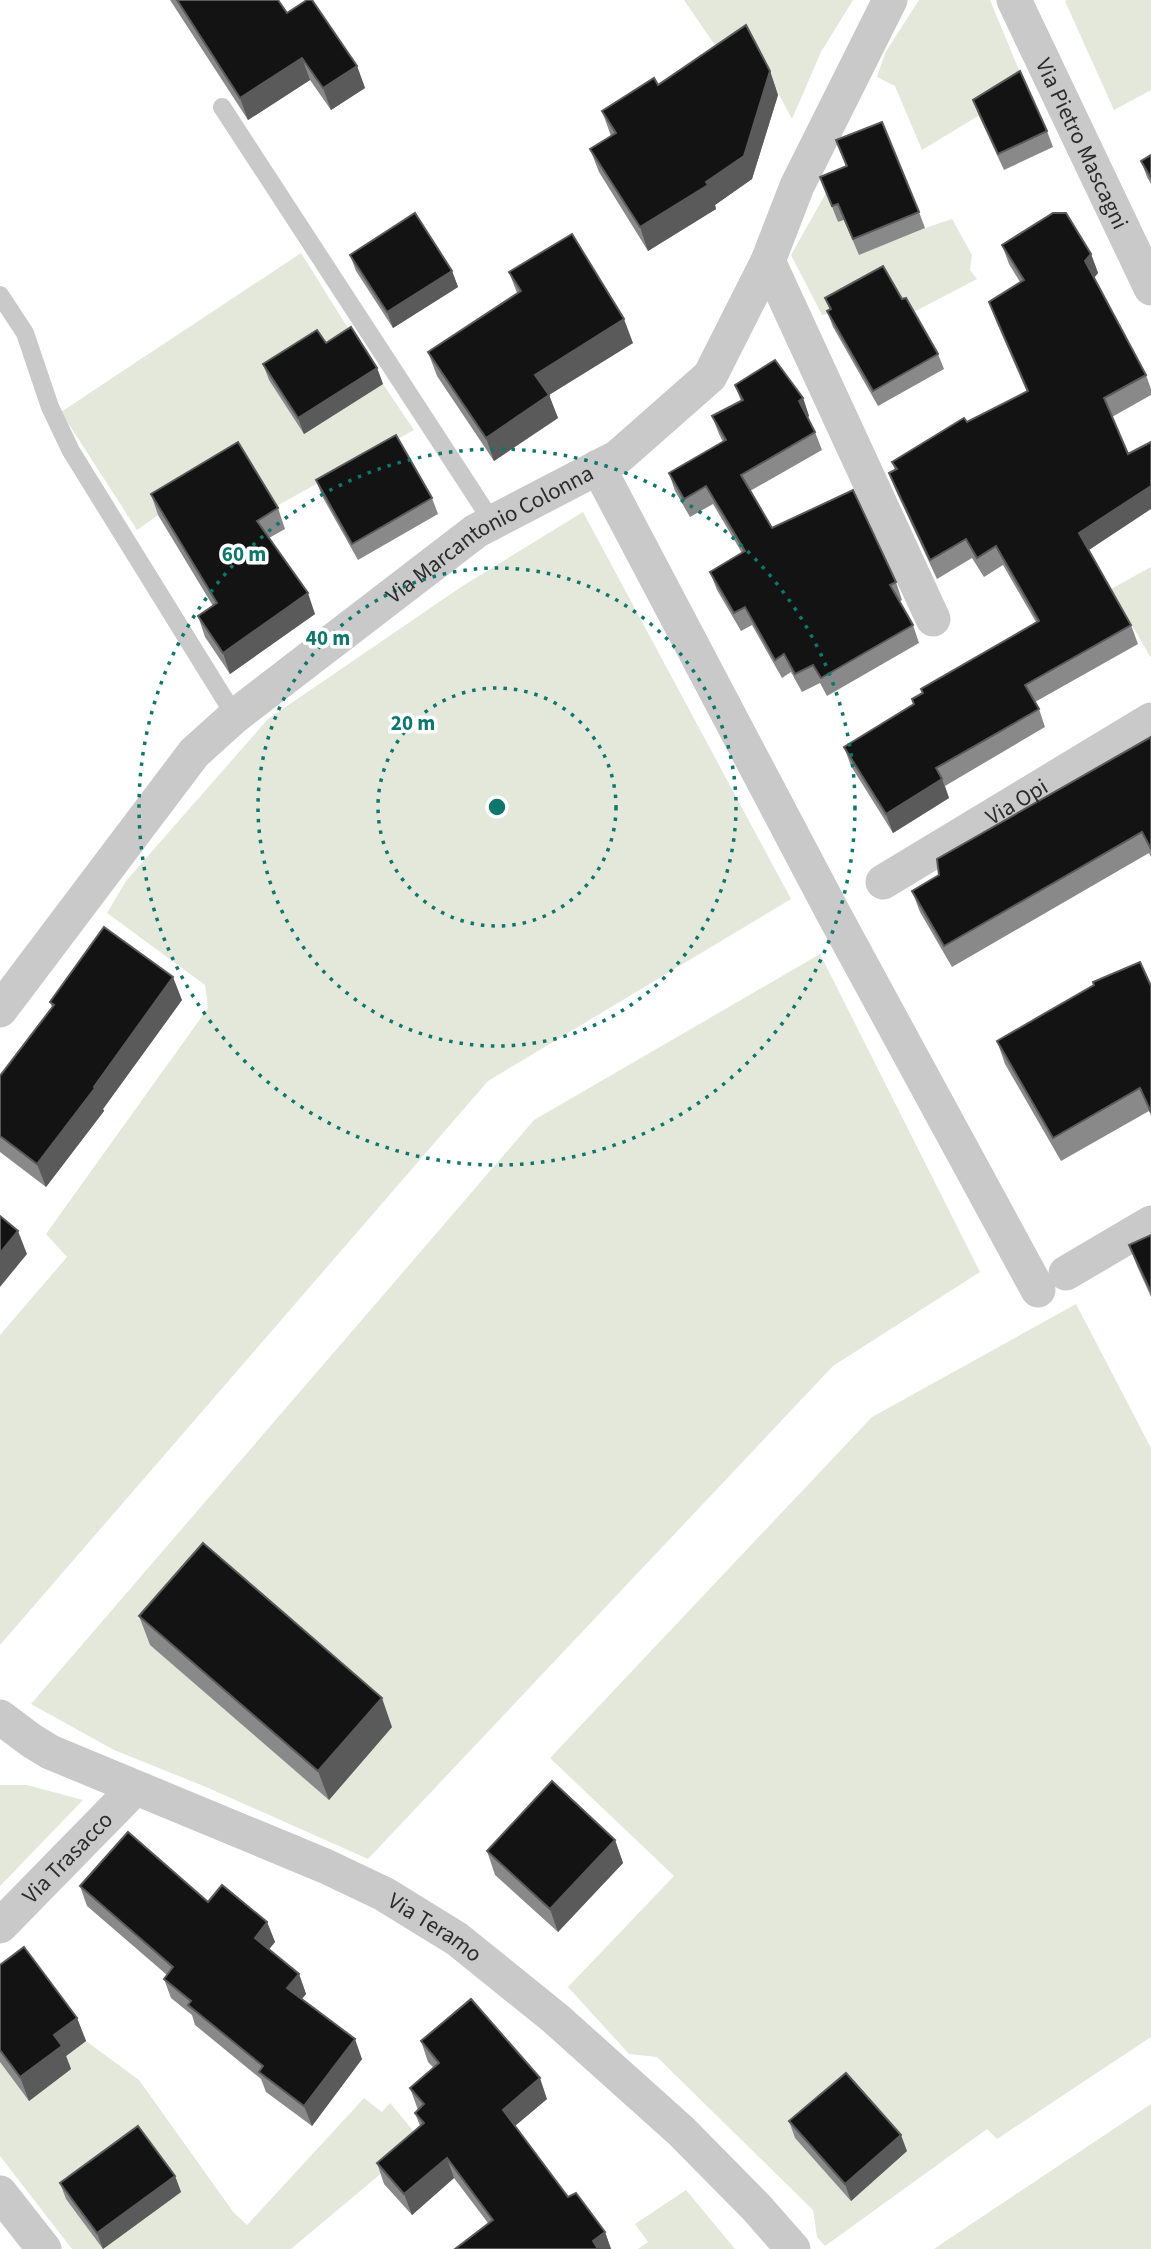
<svg xmlns="http://www.w3.org/2000/svg" width="1151" height="2249" viewBox="0 0 1151 2249" font-family="'Source Sans 3',sans-serif">
<rect width="100%" height="100%" fill="#fff"/>
<g fill="#e3e8db">
<polygon points="684,0 853,0 821,52 792,119 754,48 719,51"/>
<polygon points="919,0 990,0 1026,87 922,150 895,86 877,77 885,53"/>
<polygon points="1067,0 1151,0 1151,90 1114,110 1065,1"/>
<polygon points="826,193 838,222 844,220 925,228 952,219 972,255 970,270 977,279 908,315 831,313 822,315 791,255"/>
<polygon points="301,253 383,384 414,430 273,508 245,463 158,515 137,530 61,412"/>
<polygon points="583,512 791,899 488,1081 0,1645 0,1335 67,1257 46,1234 208,1008 205,985 107,913 126,881 268,719 461,587"/>
<polygon points="1151,567 1151,658 1111,589"/>
<polygon points="820,954 980,1272 833,1366 368,1859 206,1787 114,1750 31,1704 534,1120"/>
<polygon points="1076,1304 1151,1448 1151,2037 997,2139 987,2129 825,2246 817,2237 813,2210 657,2057 629,2054 568,1987 674,1876 550,1758 872,1417"/>
<polygon points="0,1785 27,1785 83,1800 0,1886"/>
<polygon points="86,2041 139,2080 234,2213 247,2225 364,2098 382,2112 390,2103 421,2140 291,2249 72,2249 0,2156 0,2062 29,2100 63,2058"/>
<polygon points="1151,2104 1151,2249 934,2249"/>
<polygon points="686,2190 735,2249 638,2249 648,2242 635,2224"/>
</g>
<g fill="none" stroke-linecap="round" stroke-linejoin="round">
<g stroke="#c9c9c9" stroke-width="18">
<polyline points="222,107 493,523"/>
<polyline points="0,295 25,333 50,407 71,451 235,716"/>
</g>
<g stroke="#c9c9c9" stroke-width="35">
<path id="s1" d="M 1014,0 L 1151,288"/>
<polyline points="768,261 933,619"/>
<polyline points="598,467 832,911 1038,1290"/>
<path id="s2" d="M 883,882 L 1151,720"/>
<path id="s3" d="M 0,1010 L 194,753 L 235,716 L 476,531 L 618,457 L 710,376 L 768,261 L 797,186 L 890,0"/>
<polyline points="1066,1273 1151,1223"/>
<path id="s4" d="M 0,1717 L 32,1741 L 50,1752 L 325,1866 L 384,1894 L 457,1939 L 555,2018 L 681,2131 L 756,2207 L 793,2249"/>
<path id="s5" d="M 0,1926 L 135,1788"/>
<polyline points="0,2193 44,2249"/>
</g>
</g>
<g fill="#898989">
<polygon points="170,0 278,0 287,13 357,66 365,88 331,110 310,80 248,120"/>
<polygon points="770,71 778,95 752,179 715,205 716,209 648,251 599,172 590,149 611,136 602,111 658,85"/>
<polygon points="973,100 1047,131 1053,147 1004,170 979,116"/>
<polygon points="836,140 919,212 925,228 859,255 844,220 838,222 820,177 846,166"/>
<polygon points="1151,155 1151,184 1147,177 1141,161"/>
<polygon points="1002,245 1091,254 1098,273 1094,278 1146,375 1151,389 1151,395 1112,417 1089,550 1131,625 1138,644 1035,702 1039,709 1045,727 945,786 949,798 893,833 851,766 844,747 913,704 912,699 1036,622 1003,565 984,577 972,558 937,579 896,491 889,473 895,470 892,462 1027,392 996,321 989,302 1020,282 1009,264"/>
<polygon points="350,255 452,271 458,287 393,328 356,271"/>
<polygon points="509,272 633,343 549,395 558,418 494,461 437,376 428,352 517,293"/>
<polygon points="825,298 902,299 938,354 944,369 878,406 833,327 827,311 830,310"/>
<polygon points="326,343 377,368 383,384 304,434 269,380 263,364"/>
<polygon points="735,385 803,398 809,416 808,417 815,432 822,450 750,491 772,528 896,582 902,600 899,602 913,625 919,643 827,696 820,683 802,692 791,672 782,678 752,625 741,631 717,590 710,572 742,553 713,504 690,517 675,491 669,473 723,442 719,434 712,416 741,401"/>
<polygon points="316,480 432,498 438,514 358,560 322,496"/>
<polygon points="151,494 278,508 285,529 269,538 315,614 230,674 205,637 198,616 213,606 158,515"/>
<polygon points="1151,737 1151,857 1149,853 952,967 920,912 912,891 939,875"/>
<polygon points="1151,986 1151,1116 1149,1111 1061,1161 1005,1064 997,1041"/>
<polygon points="182,1000 103,1109 104,1111 46,1187 0,1152 0,1076 52,1007 50,1002"/>
<polygon points="1151,1235 1151,1297 1137,1266 1129,1245"/>
<polygon points="139,1616 392,1727 329,1800 150,1645"/>
<polygon points="615,1840 623,1863 558,1932 495,1875 487,1851"/>
<polygon points="80,1886 208,1902 267,1922 275,1942 269,1949 299,1974 306,1994 302,1999 362,2059 312,2126 266,2092 261,2079 195,2025 192,2015 171,1998 164,1979 167,1975 87,1906"/>
<polygon points="0,1965 77,2018 86,2041 66,2056 71,2069 29,2101 0,2062"/>
<polygon points="421,2041 547,2099 515,2126 568,2197 605,2232 611,2249 455,2249 488,2223 454,2178 412,2215 384,2184 377,2163 420,2126 415,2113 418,2110 410,2088 434,2068 428,2062"/>
<polygon points="789,2121 907,2151 851,2201 795,2138"/>
<polygon points="175,2176 181,2192 103,2249 66,2199 60,2183"/>
</g>
<g fill="#5a5a5a">
<polygon points="302,58 310,80 248,120 240,98"/>
<polygon points="357,66 365,88 331,110 323,88"/>
<polygon points="770,71 778,95 752,179 715,205 716,209 648,251 640,227 706,182"/>
<polygon points="1091,254 1098,273 1092,280 1085,261"/>
<polygon points="452,271 458,287 393,328 387,312"/>
<polygon points="624,319 633,343 544,398 535,375"/>
<polygon points="377,368 383,384 304,434 298,418"/>
<polygon points="549,395 558,418 494,461 486,438"/>
<polygon points="803,398 809,416 806,419 799,401"/>
<polygon points="1151,486 1151,509 1086,552 1079,533"/>
<polygon points="308,593 315,614 230,674 223,653"/>
<polygon points="942,779 949,798 893,833 886,814"/>
<polygon points="173,977 182,1000 103,1109 104,1111 46,1187 37,1164"/>
<polygon points="18,1231 27,1254 0,1287 0,1253"/>
<polygon points="382,1698 392,1727 329,1800 318,1771"/>
<polygon points="615,1840 623,1863 558,1932 550,1909"/>
<polygon points="267,1922 275,1942 262,1958 255,1938"/>
<polygon points="299,1974 306,1994 294,2008 287,1988"/>
<polygon points="77,2018 86,2041 66,2056 71,2069 29,2101 20,2077 54,2035"/>
<polygon points="355,2039 362,2059 312,2126 304,2106"/>
<polygon points="540,2078 547,2099 510,2130 503,2110"/>
<polygon points="901,2135 907,2151 851,2201 845,2184"/>
<polygon points="447,2158 454,2178 412,2215 404,2194"/>
<polygon points="175,2176 181,2192 103,2249 97,2233"/>
<polygon points="605,2232 611,2249 595,2249 593,2241"/>
</g>
<g fill="#131313" stroke="#5a5a5a" stroke-width="2">
<polygon points="177,0 278,0 287,13 307,0 312,0 357,66 323,88 302,58 240,98"/>
<polygon points="746,25 770,71 744,156 706,182 708,185 640,227 590,149 616,133 602,111 654,78 658,85"/>
<polygon points="1020,71 1047,131 998,154 973,100"/>
<polygon points="882,122 919,212 853,239 838,204 832,206 820,177 847,166 836,140"/>
<polygon points="1151,155 1151,178 1141,161"/>
<polygon points="415,213 452,271 387,312 350,255"/>
<polygon points="1053,213 1066,213 1091,254 1085,261 1146,375 1104,398 1128,454 1151,442 1151,486 1079,533 1131,625 1025,685 1039,709 936,768 942,779 886,814 844,747 914,704 912,699 923,693 921,689 1039,621 996,546 977,558 966,539 930,560 889,473 897,469 892,462 964,418 967,422 1028,391 989,302 1024,280 1002,245"/>
<polygon points="572,234 624,319 535,375 549,395 486,438 428,352 521,291 509,272"/>
<polygon points="883,266 902,299 906,298 938,354 873,391 827,311 831,309 825,298"/>
<polygon points="351,327 377,368 298,418 263,364 317,330 326,343"/>
<polygon points="775,360 803,398 799,401 815,432 741,475 772,528 853,490 896,582 890,585 913,625 821,678 813,665 795,674 784,654 775,660 745,607 734,613 710,572 745,551 706,486 684,499 669,473 726,440 712,416 743,400 735,385"/>
<polygon points="396,435 432,498 352,544 316,480"/>
<polygon points="238,442 278,508 257,521 308,593 223,653 198,616 217,603 151,494"/>
<polygon points="1151,737 1151,849 1142,832 944,946 912,891 939,875 937,859"/>
<polygon points="104,927 173,977 94,1087 95,1088 37,1164 0,1136 0,1076 54,1005 50,1002"/>
<polygon points="1140,962 1151,986 1151,1112 1140,1088 1053,1138 997,1041 1094,985 1093,982"/>
<polygon points="0,1216 18,1231 0,1253"/>
<polygon points="1151,1235 1151,1292 1129,1245"/>
<polygon points="203,1543 382,1698 318,1771 139,1616"/>
<polygon points="552,1781 615,1840 550,1909 487,1851"/>
<polygon points="128,1832 208,1902 222,1885 267,1922 255,1938 299,1974 287,1988 355,2039 304,2106 259,2072 263,2066 188,2005 191,2001 164,1979 173,1967 80,1886"/>
<polygon points="24,1947 77,2018 54,2035 62,2046 20,2077 0,2050 0,1965"/>
<polygon points="471,1999 540,2078 503,2110 568,2197 576,2193 605,2232 593,2241 598,2249 455,2249 493,2220 447,2158 404,2194 377,2163 424,2123 415,2113 424,2104 410,2088 439,2063 421,2041"/>
<polygon points="846,2073 901,2135 845,2184 789,2121"/>
<polygon points="138,2126 175,2176 97,2233 60,2183"/>
</g>
<g fill="none" stroke="#0f766e" stroke-width="3.5" stroke-dasharray="3.5 7">
<circle cx="497" cy="807" r="119"/>
<circle cx="497" cy="807" r="239"/>
<circle cx="497" cy="807" r="358"/>
</g>
<g text-anchor="middle" dominant-baseline="central" stroke-width="7" stroke-linejoin="round" paint-order="stroke">
<g font-size="23" fill="#2c2c2c" stroke="#fff">
<text stroke="none"><textPath href="#s1" startOffset="159">Via Pietro Mascagni</textPath></text>
<text stroke="none"><textPath href="#s3" startOffset="691">Via Marcantonio Colonna</textPath></text>
<text stroke="none"><textPath href="#s2" startOffset="156">Via Opi</textPath></text>
<text stroke="none"><textPath href="#s5" startOffset="96">Via Trasacco</textPath></text>
<text stroke="none"><textPath href="#s4" startOffset="485">Via Teramo</textPath></text>
</g>
</g>
<circle cx="497" cy="807" r="10" fill="#0f766e" stroke="#fff" stroke-width="3.5"/>
<g font-size="21" text-anchor="middle" font-weight="bold" fill="#0f766e" stroke="#fff" stroke-width="7" stroke-linejoin="round" paint-order="stroke">
<text x="244" y="561">60 m</text>
<text x="328" y="645">40 m</text>
<text x="413" y="730">20 m</text>
</g>
</svg>
